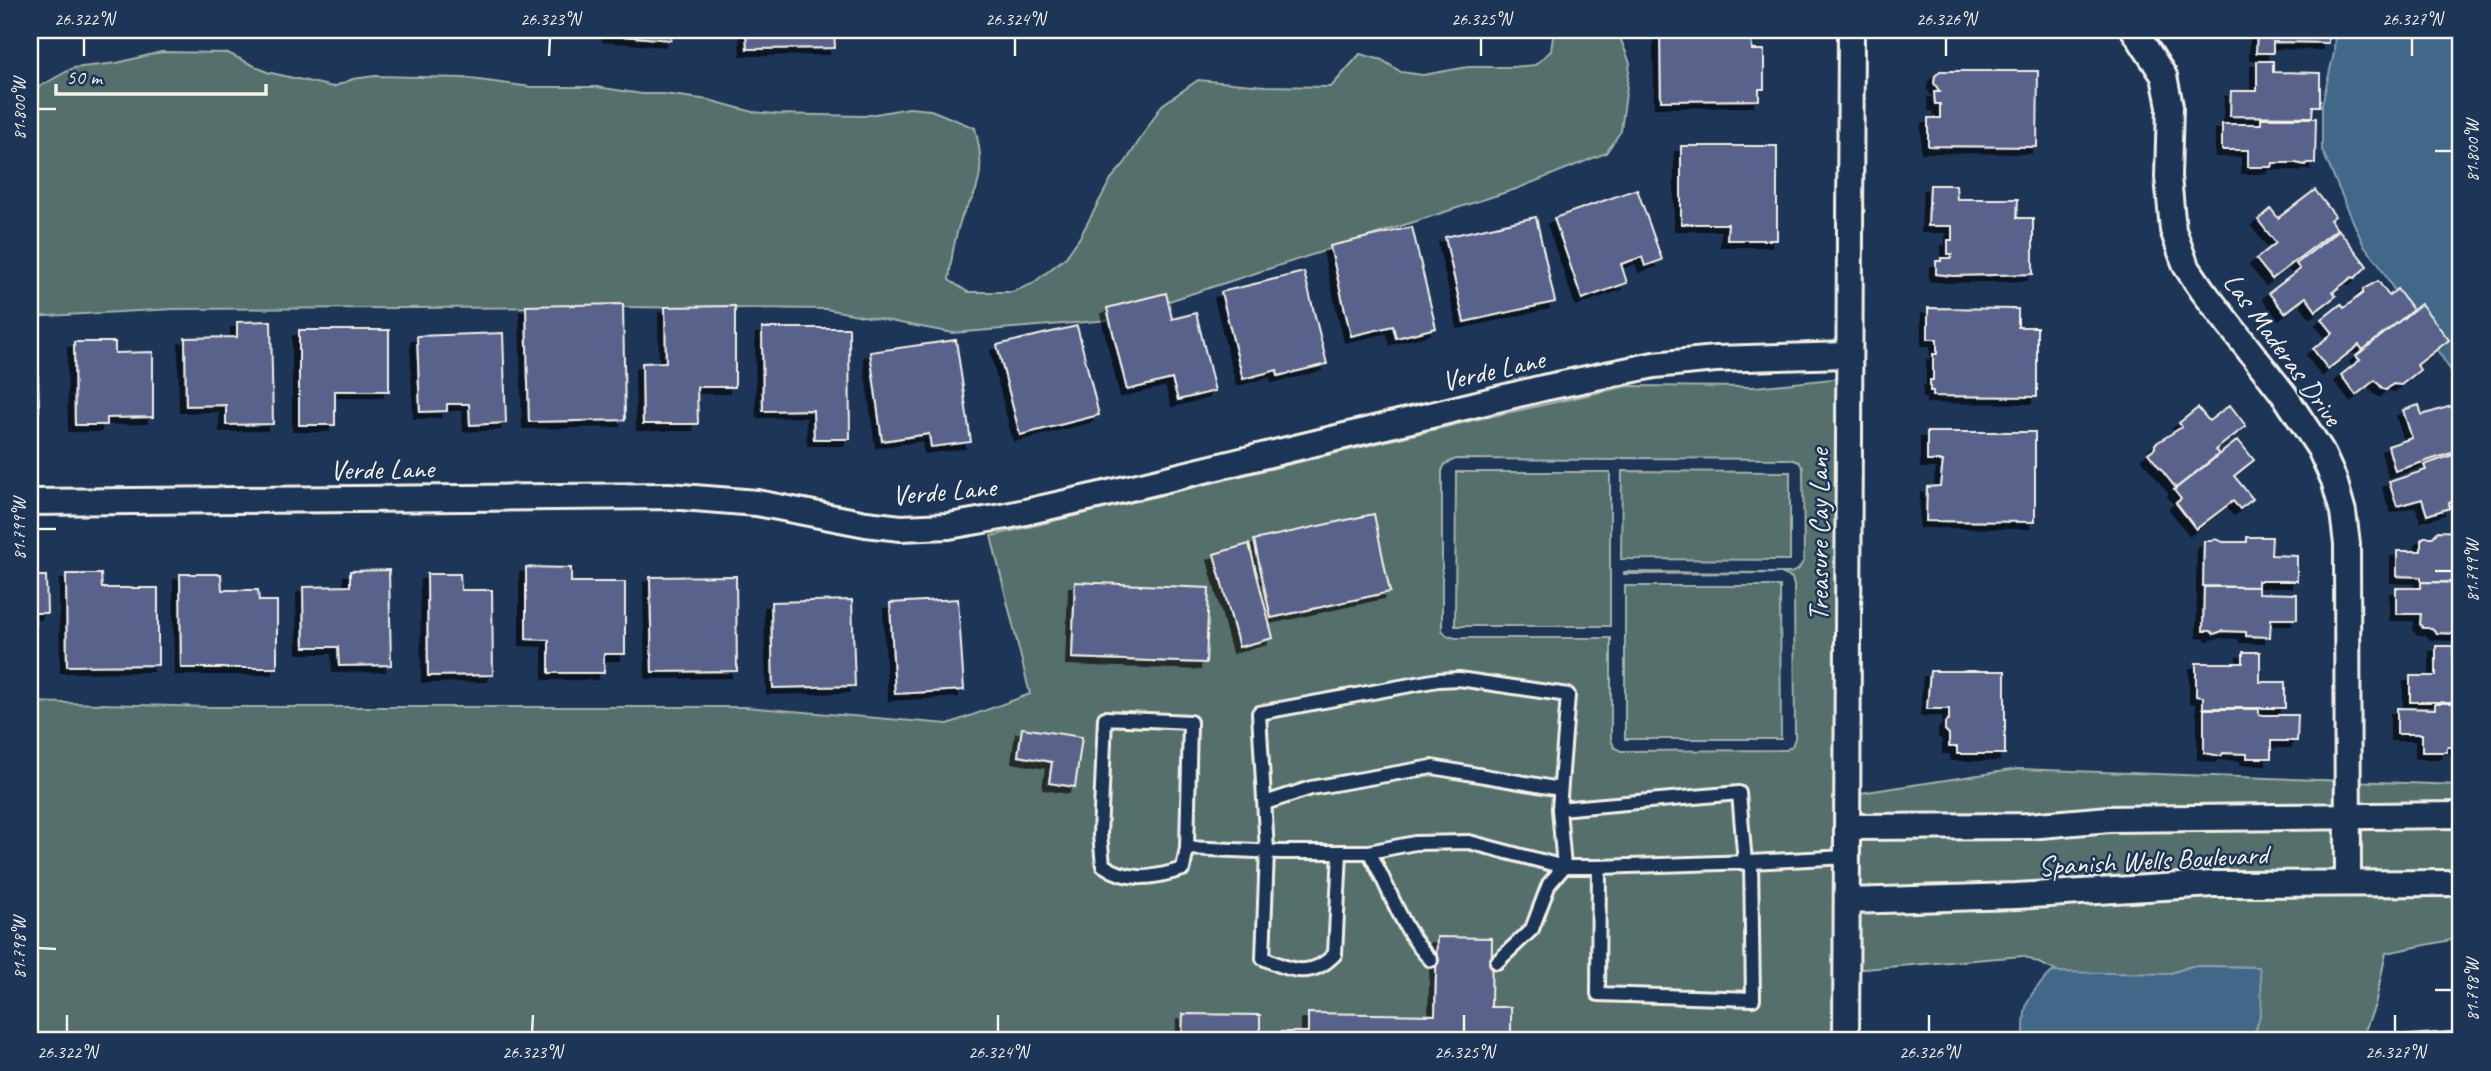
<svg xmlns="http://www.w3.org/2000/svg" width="2491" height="1071" viewBox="0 0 2491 1071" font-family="Caveat,sans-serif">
<defs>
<filter id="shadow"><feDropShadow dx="-6" dy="6" stdDeviation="0" flood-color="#0009"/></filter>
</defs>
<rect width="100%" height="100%" fill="#1d3557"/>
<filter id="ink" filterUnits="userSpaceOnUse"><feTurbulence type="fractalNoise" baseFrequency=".0143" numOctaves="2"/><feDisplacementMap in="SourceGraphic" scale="14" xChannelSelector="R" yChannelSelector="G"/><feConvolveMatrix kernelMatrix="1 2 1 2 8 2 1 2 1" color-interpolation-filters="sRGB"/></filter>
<g filter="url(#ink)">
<g fill="#556f6c" stroke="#a4b0aa" stroke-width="2" fill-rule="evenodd">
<path d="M 1554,30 L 1617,30 L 1630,63 L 1621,131 L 1606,153 L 1516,189 L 1110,320 L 953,333 L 826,309 L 616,307 L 174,309 L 30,317 L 30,92 L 73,68 L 117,63 L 161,52 L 228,53 L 267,72 L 333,87 L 353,79 L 375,76 L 464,78 L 531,87 L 597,87 L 642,94 L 664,94 L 709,100 L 753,112 L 775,114 L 864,116 L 909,108 L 931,110 L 975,128 C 981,151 984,175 973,197 C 970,203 965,209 962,216 C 955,236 951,259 949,280 L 968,292 L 1012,292 L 1032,284 L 1066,257 L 1080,237 L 1111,179 L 1125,163 L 1162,105 L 1198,80 L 1265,86 L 1331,87 L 1360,54 L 1382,60 L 1401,72 L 1423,75 L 1468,67 L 1512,67 L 1535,65 L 1551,51 Z"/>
<path d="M 1841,378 L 1847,795 L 2018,769 L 2461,785 L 2461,938 L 2386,953 L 2375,1005 L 2361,1041 L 2250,1041 L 2257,1028 L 2259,967 L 2192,966 L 2168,974 L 2061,973 L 2023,956 L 1851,970 L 1850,1041 L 30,1041 L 30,702 L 211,707 L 745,707 L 948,724 L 1030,694 L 991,536 L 1475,420 L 1628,386 L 1755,387 ZM 1622,458 L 1791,459 L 1799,462 L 1803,468 L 1804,560 L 1798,570 L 1790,573 L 1624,572 L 1624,574 L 1781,573 L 1792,578 L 1794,586 L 1795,738 L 1792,746 L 1786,750 L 1621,751 L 1614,747 L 1611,739 L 1611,638 L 1456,638 L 1447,636 L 1442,630 L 1442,471 L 1445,464 L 1456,459 L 1615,460 Z"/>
<polygon points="1622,471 1790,472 1790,560 1621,559"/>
<polygon points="1456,472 1610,472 1610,626 1455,626"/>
<polygon points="1625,586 1780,586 1781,739 1625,739"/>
</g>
<g fill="#426789" stroke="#899eaf" stroke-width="2">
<polygon points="2335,30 2461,30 2461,386 2429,338 2413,323 2379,264 2363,244 2322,150 2322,104 2334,53"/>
<path d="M 2192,966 L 2259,967 C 2263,993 2264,1018 2250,1041 L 2024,1041 C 2024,1004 2024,999 2052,972 L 2168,974 Z"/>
</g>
<g fill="#59628a" stroke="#f4f1e8" stroke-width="2" filter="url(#shadow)">
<polygon points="609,30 672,30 671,40 609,35"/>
<polygon points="746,30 834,30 835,48 747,49"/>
<polygon points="1660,30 1771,30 1771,34 1751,34 1752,50 1764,50 1764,89 1759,89 1759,100 1661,101"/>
<polygon points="2257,30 2328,30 2328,43 2273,42 2273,53 2256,53"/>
<polygon points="2257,61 2273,61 2273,72 2320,73 2320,106 2313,106 2312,117 2230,116 2231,91 2257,91"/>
<polygon points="1940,71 2038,71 2037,147 1928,146 1928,118 1940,118 1940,104 1935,104 1934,92 1940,92 1934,83 1935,76"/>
<polygon points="2261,118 2316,118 2315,163 2307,163 2305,165 2296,163 2273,163 2272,167 2248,167 2248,150 2222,150 2222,124 2261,124"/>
<polygon points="1681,146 1777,146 1777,240 1727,240 1728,224 1681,224"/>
<polygon points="1930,185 1956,185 1957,199 2018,199 2017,218 2033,218 2033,274 1953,276 1936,274 1936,261 1941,261 1941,258 1951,258 1952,254 1948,254 1948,240 1952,240 1952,226 1928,226"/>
<polygon points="1637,189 1662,260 1645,266 1642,257 1621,264 1627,283 1582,299 1554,218"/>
<polygon points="2315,190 2335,216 2330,220 2337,229 2272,279 2256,259 2276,243 2258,220 2271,209 2278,218"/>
<polygon points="1536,217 1555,302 1464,322 1445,237"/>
<polygon points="1412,227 1436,328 1396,338 1393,326 1351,336 1330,246"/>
<polygon points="2339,230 2367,266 2355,278 2352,277 2333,292 2336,296 2316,311 2306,297 2285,313 2269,293 2300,269 2296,264"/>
<polygon points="1304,272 1327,364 1278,376 1277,370 1243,379 1221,292"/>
<polygon points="2378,281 2389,296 2397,289 2413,310 2363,350 2359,345 2328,369 2313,349 2333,333 2322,319 2341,304 2344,308 2363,293 2363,289"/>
<polygon points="1166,293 1172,319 1196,313 1215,391 1178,400 1172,379 1127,390 1107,308"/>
<polygon points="623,304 625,420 529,422 526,306"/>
<polygon points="2421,304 2449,340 2417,365 2420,370 2401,385 2393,384 2386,390 2382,388 2375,380 2356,395 2341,375 2360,360 2356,356"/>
<polygon points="735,306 735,387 697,387 698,424 643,424 642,363 666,362 665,307"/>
<polygon points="1928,308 2018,309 2018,327 2037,327 2037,397 1933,396 1933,391 1930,391 1930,380 1933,380 1933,354 1937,354 1937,339 1928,339"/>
<polygon points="271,321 273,424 226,425 226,405 186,406 185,338 237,337 237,322"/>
<polygon points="1077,326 1099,415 1020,435 997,345"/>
<polygon points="762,328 849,328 850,439 814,439 813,410 763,411"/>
<polygon points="299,330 389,330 389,391 335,391 335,425 299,425"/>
<polygon points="503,333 506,423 470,425 469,404 447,404 447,411 420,412 417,336"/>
<polygon points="956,340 971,442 931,447 929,434 882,441 870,352"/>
<polygon points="74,342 115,342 115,353 153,352 153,417 107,418 107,425 75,425"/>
<polygon points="30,345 37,345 39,411 30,411"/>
<polygon points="2461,403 2461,450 2395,471 2388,446 2412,438 2403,410 2419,405 2422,415"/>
<polygon points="2230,405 2246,426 2215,450 2219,454 2176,488 2148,453 2155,448 2155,444 2182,427 2179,423 2198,408 2209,421"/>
<polygon points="1927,432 2035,432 2035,522 1926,521 1927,487 1940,486 1943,461 1927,461"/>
<polygon points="2238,440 2254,460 2234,476 2253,499 2240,509 2233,501 2196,529 2176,503 2181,499 2174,490"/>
<polygon points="2461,452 2461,499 2449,503 2450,508 2427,515 2422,499 2397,506 2389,482 2426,470 2424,465"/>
<polygon points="1374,514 1390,592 1271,618 1254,540"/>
<polygon points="2438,531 2461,532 2461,582 2421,582 2421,577 2397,576 2397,551 2421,551 2421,540 2424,537 2433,537"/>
<polygon points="2247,537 2272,537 2271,555 2297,556 2297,581 2258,581 2258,587 2203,586 2204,541 2212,541 2215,539 2223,542 2247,542"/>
<polygon points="1249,544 1273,638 1239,647 1214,554"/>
<polygon points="526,567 571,568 571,582 625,582 625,654 604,654 604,673 549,673 549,640 526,639"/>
<polygon points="389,570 391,665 339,666 338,647 304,647 303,587 350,586 350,571"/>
<polygon points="66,574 101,574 102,588 158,588 158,665 67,666"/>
<polygon points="180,574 221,574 222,590 258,590 259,601 277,601 277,668 181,668"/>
<polygon points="427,574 460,574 461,590 492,590 493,675 428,676"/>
<polygon points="30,576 46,576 47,613 35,613 35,672 30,672"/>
<polygon points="736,576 737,671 652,672 650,577"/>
<polygon points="1075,582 1209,588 1206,663 1072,658"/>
<polygon points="2421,582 2461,583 2461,634 2437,633 2432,628 2423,628 2420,624 2421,614 2396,614 2396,588 2421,588"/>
<polygon points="2204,587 2258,587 2258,593 2297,594 2297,619 2271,619 2270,637 2246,636 2246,632 2222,631 2214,634 2211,631 2203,631"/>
<polygon points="958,599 964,690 895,694 890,603"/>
<polygon points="852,600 855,686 773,688 771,602"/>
<polygon points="2436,646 2453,646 2453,658 2461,658 2461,702 2410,702 2410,676 2436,676"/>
<polygon points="2243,652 2260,652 2260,682 2285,682 2285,708 2203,708 2203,697 2196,696 2196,663 2243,663"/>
<polygon points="1930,671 2005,671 2005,754 1957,754 1957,747 1949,747 1949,734 1945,730 1945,723 1949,719 1949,709 1927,709"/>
<polygon points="2435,703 2461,703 2461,747 2447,747 2447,752 2422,752 2422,734 2397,734 2397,708 2435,709"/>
<polygon points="2204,709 2259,709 2259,715 2298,715 2297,741 2271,741 2271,758 2247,758 2247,754 2223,753 2221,756 2204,753"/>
<polygon points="1022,728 1082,737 1075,787 1049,783 1052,762 1018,756"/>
<polygon points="1437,937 1492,938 1491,1007 1511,1007 1511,1041 1281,1041 1281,1032 1308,1032 1308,1013 1435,1015"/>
<polygon points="1183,1014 1260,1015 1260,1041 1182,1041"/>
<polygon points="2461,1031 2461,1041 2399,1041 2398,1036"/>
</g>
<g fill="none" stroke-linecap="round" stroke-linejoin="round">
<g stroke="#f4f1e8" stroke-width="18">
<g id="service">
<polyline points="1265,803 1311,788 1432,767 1560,789"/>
<path d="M 1187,848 L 1190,722 L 1105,718 L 1100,835 L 1103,865 C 1129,883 1154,878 1183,869 L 1187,848 L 1281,852 L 1369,852 C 1390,888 1401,930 1431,960"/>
<path d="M 1340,852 L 1335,954 C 1311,979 1292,971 1263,958 L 1267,851 L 1259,713 L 1438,680 L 1459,679 L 1568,695 L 1559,809 L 1739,793 L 1745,863"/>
<polyline points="1369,852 1415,843 1469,842 1564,867 1559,809"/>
<polyline points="1599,867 1751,862"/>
<polyline points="1497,962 1532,929 1549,884 1564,867 1599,867 1598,994 1753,999 1751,862 1847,857"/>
</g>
</g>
<g stroke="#f4f1e8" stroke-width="30">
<g id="minor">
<polyline points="2134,30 2164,76 2170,106 2168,177 2173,230 2186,266 2203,291 2285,396 2320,449 2334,480 2343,512 2347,544 2348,882"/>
<polyline points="30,502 669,496 757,503 866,524 901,528 949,526 1007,516 1101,495 1543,388 1654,365 1716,359 1848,355"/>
<polyline points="1847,827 2029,826 2109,819 2461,815"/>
<polyline points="1847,901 2016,896 2213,884 2461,883"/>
<polyline points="1846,1041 1851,30"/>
</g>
</g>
<use href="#service" stroke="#1d3557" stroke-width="12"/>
<use href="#minor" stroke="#1d3557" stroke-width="24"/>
</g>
</g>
<path fill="none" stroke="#f4f1e8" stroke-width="2.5" d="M 84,56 L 84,38M 549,56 L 550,38M 1015,56 L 1015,38M 1481,56 L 1481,38M 1946,56 L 1946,38M 2412,56 L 2412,38M 38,109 L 56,109M 2435,151 L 2452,151M 38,529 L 56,529M 2435,571 L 2452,571M 38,948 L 56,949M 2435,990 L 2452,990M 67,1032 L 67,1015M 532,1032 L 533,1015M 998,1032 L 998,1015M 1464,1032 L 1464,1015M 1929,1032 L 1929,1015M 2395,1032 L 2395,1015"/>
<g text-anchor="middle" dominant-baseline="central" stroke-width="5" stroke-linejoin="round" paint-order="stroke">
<g font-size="28" fill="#f4f1e8" stroke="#1d3557">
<text transform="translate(2283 349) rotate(54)">Las Maderas Drive</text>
<text transform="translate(1493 370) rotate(-13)">Verde Lane</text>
<text transform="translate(382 469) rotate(-1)">Verde Lane</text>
<text transform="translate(944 491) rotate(-5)">Verde Lane</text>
<text transform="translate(1818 535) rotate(-90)">Treasure Cay Lane</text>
<text transform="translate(2153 860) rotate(-3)">Spanish Wells Boulevard</text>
</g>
</g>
<rect width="2491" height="1071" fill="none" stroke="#1d3557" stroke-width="77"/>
<path d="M56 84v10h210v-10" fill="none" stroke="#f4f1e8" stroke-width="3.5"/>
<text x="66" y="84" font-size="21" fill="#f4f1e8" stroke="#1d3557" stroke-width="5" paint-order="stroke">50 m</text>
<rect x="38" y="38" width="2414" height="994" fill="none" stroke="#f4f1e8" stroke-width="2.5"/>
<g font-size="18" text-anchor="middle" fill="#f4f1e8">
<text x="84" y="25">26.322°N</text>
<text x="550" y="25">26.323°N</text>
<text x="1015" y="25">26.324°N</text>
<text x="1481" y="25">26.325°N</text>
<text x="1946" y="25">26.326°N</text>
<text x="2412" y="25">26.327°N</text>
<text transform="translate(19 109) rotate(-90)" y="6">81.800°W</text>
<text transform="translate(2472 151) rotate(-90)" y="6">81.800°W</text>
<text transform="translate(19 529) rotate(-90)" y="6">81.799°W</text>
<text transform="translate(2472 571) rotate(-90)" y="6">81.799°W</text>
<text transform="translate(19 948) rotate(-90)" y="6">81.798°W</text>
<text transform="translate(2472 990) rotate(-90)" y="6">81.798°W</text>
<text x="67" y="1058">26.322°N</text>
<text x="532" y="1058">26.323°N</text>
<text x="998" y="1058">26.324°N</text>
<text x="1464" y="1058">26.325°N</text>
<text x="1929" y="1058">26.326°N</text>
<text x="2395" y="1058">26.327°N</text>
</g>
</svg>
